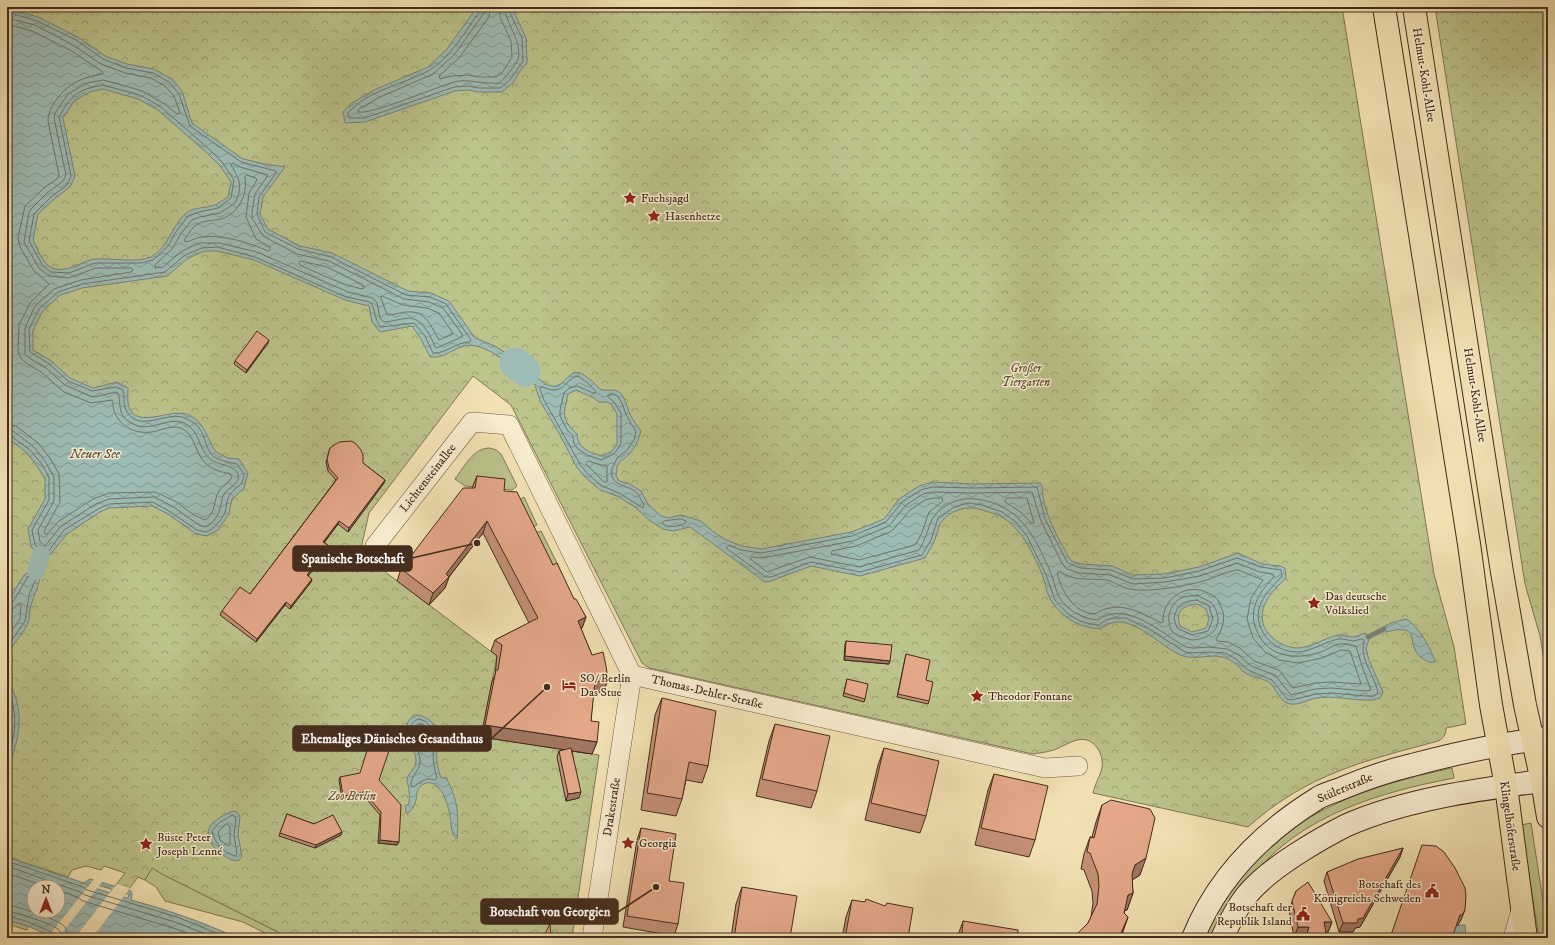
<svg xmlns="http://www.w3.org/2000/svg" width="1555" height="945" viewBox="0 0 1555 945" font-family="'IM FELL DW Pica',serif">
<defs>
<pattern id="forest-crowns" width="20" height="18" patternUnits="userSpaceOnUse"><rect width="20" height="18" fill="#bcc38b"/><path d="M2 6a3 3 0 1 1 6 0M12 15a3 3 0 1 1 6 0" fill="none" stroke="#9a9f71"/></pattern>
<pattern id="water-waves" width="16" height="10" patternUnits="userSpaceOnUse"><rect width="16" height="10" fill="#9dbcb5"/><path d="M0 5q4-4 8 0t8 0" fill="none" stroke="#829992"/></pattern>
</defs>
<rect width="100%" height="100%" fill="#f2e2b3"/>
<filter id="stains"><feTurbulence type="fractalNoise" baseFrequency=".005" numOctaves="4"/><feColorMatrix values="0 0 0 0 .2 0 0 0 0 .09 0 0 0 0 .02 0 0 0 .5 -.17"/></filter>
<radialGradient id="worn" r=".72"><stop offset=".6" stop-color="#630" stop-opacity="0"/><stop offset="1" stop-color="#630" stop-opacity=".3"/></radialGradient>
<g fill="#bcc38b" stroke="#807754">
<path d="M 490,448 L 496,450 L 501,454 L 517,486 L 512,490 L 465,486 L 455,479 C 465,466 473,448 490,448 Z"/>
<polygon points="524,497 537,525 525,530 512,504"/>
<polygon points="541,531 559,567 547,573 528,536"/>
<path d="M 1452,768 L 1454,778 C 1381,792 1300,815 1253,876 C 1238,895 1226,918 1213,938 L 1204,938 C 1212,921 1220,902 1232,887 C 1288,812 1364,787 1452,768 Z"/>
<polygon points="1531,823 1548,934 1548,938 1539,938 1521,825"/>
<polygon points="152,867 162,874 276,931 286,938 275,938 243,922 165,901 156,887 145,880"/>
<polygon points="7,920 28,926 27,930 7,924"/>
</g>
<g fill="url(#forest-crowns)" stroke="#807754">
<path d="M 7,7 L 1342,7 L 1434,574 L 1454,647 L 1466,724 L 1446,728 C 1446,735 1444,738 1438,741 C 1364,761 1307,774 1248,827 L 1093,793 C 1095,783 1101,775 1102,767 C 1103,760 1101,754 1098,749 C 1085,730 1069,744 1054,750 C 1047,752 1040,753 1033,754 L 649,668 L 642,663 L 511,405 L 473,376 L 369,513 L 360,553 L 497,656 L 481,737 L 599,755 L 572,938 L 286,938 L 276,931 L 162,874 L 152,868 L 145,880 L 138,877 L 92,938 L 75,938 L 125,873 L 104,866 L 101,870 L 86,866 L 72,870 L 68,877 L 7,857 Z"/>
<polygon points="1435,7 1548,7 1548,685 1540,636 1525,584"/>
</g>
<g fill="url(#water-waves)" stroke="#798278" fill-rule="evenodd">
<polygon points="477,7 517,7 514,12 526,38 527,63 520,71 513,83 502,92 478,92 468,90 455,91 365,122 345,123 343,112 352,103 374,90 428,67 447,49"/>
<path d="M 7,8 L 38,17 L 78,37 L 105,56 L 127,64 L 154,69 L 172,79 L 182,91 L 192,123 L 243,159 L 265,164 L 285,167 L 263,197 L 260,214 L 268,229 L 300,246 L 332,253 L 408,291 L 431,293 L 449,301 L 475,338 L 495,346 L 517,360 L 512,366 C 499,357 479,340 461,347 C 448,352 445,358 430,357 L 421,339 L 412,326 L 380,332 L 372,322 L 369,306 L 345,300 L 254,260 L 217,251 L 204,251 L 187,259 L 167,276 L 82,288 L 60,295 L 42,312 L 33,331 L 33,350 L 50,360 L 70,378 L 93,388 L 117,382 L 128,388 C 128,394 127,402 129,407 C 137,429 169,409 186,414 C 204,419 207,439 216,452 L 228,458 L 239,459 L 248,473 L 244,488 L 232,499 L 229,514 L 218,530 L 207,536 L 196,534 L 168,514 L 152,506 L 109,508 L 100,512 L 67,534 L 48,557 L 41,555 L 31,547 L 28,529 L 45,499 L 45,479 L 37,466 L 27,453 L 7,437 ZM 103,89 L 138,99 L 158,110 L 207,153 L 220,166 L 231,182 L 228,197 C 224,199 221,202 217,204 C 207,209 194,206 185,214 C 172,226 168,248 151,257 C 138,263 112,258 96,259 C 81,260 69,274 52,268 C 43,264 37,248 33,240 L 38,214 L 53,200 L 70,187 L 75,176 L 63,118 L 74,101 L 90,92 Z"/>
<path d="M 528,368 C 534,374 543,385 552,386 C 565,388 570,365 584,375 C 590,379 595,384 600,389 C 606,392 613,388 619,392 C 625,396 627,407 630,414 C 633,420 637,426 641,431 C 639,439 636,446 631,452 C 622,463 617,458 616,476 L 619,481 L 628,483 L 641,491 L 648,504 L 661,516 L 668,518 L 681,515 L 701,521 L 710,529 L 724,539 L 742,546 L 761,549 L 851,532 L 867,526 L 884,519 L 899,499 L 919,486 L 932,482 L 973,484 L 1040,483 L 1042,486 C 1043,513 1058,538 1071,561 L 1082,564 L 1112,566 L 1133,575 L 1164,574 L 1199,567 L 1238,553 L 1262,564 L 1280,566 L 1285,568 L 1286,578 C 1279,585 1269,594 1265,604 C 1254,626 1275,647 1297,648 C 1311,648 1324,638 1338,635 C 1343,634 1348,637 1353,637 C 1357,637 1361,634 1365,633 L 1369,639 L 1366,649 L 1369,660 L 1383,692 L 1380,698 L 1373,700 C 1354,701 1335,695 1316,698 C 1307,700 1296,707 1287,703 C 1280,700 1276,690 1272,685 C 1266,678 1254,678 1247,674 C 1241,671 1238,665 1233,662 C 1217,650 1200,661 1183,656 C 1158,647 1128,606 1101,629 C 1081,628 1066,620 1054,605 C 1047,597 1046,586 1043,577 C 1034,555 1023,530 1002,517 C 997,514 991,513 985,511 C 970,505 955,508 943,520 C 938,525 937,535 934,542 C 931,547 928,553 925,558 L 860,576 L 811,566 L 771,581 L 765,582 L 690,527 L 673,531 L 663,529 L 650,521 L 635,507 L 617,496 L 600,490 L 584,476 L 576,466 L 560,435 L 540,401 L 535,385 L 523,374 ZM 576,390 L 594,398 L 599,402 L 607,402 L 611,404 L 617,414 L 617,444 L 612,451 L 602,456 C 589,452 578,449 577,434 C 560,418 564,414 568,394 ZM 1197,604 L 1206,609 L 1209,619 L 1206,628 L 1192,632 L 1180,626 C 1175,610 1183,606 1197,604 Z"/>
<path d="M 32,570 L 40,575 C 40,585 32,598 30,610 C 29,614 30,619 28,623 C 21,639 10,642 7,663 L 7,603 L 24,575 Z"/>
<path d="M 1406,619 C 1417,624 1433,651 1435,662 C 1430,663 1427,661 1423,659 C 1403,646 1425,622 1386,632 L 1383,627 L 1391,623 Z"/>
<path d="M 7,667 C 8,672 8,678 10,682 C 12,689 16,696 17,703 C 23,727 15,749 7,772 Z"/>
<path d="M 418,715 C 430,717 432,725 442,729 C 435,746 435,761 441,778 L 446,778 C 458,798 459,817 457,839 C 456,838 453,835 453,834 C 451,829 451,822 450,816 C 448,806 443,785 431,783 C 427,782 423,784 420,787 C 414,793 420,803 408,813 L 406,812 L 405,806 L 409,804 C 409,800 410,795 409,792 C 409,787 407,784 407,779 C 409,772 416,769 416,760 C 416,747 394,721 418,715 Z"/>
<path d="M 233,811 L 237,812 L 240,816 L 238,834 L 242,857 L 238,861 C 225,860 205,844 209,829 C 211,821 226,814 233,811 Z"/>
<path d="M 7,857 L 84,883 L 90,879 L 131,891 L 132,895 L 131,900 C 168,910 203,922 237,938 L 58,938 L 48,935 L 46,936 L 46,938 L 42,938 L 44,933 L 25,925 L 7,920 ZM 90,883 L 128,894 L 129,896 L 127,898 L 88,886 L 88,884 ZM 34,887 L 58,887 L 58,911 L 34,911 Z"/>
<polygon points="1465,925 1466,938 1390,938 1393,930"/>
</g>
<g fill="#f2e2b3">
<polygon points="95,878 103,881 98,887 90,885 98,887 58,938 48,937 47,938"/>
<polygon points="117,884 130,888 125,895 111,891"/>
<polygon points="111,891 125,895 92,938 75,938"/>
</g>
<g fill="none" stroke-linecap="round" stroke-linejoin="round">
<g stroke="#707468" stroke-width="1">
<path d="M 480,7 L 480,11 C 466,30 450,59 428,71 C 402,85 368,90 348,113 L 349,118 L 365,118 L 454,87 L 468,86 L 478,88 L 500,88 L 510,80 L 523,61 L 522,38 L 510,13 L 512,7"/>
<path d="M 485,7 L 484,13 L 454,55 L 433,74 L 378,98 L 359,109 L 358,112 C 370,115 435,88 451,83 C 463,78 477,83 490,83 C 493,83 497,84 499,83 C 503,81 517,63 518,59 C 523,40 502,19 506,7"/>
<polyline points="491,7 489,17 459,58 439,76 440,79 452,76 467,75 480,77 496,77 502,73 512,57 511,41 500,17 500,7"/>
<path d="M 7,12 L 37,21 L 76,40 L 103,59 L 126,68 L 153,73 L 169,82 L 179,94 L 190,126 L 241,162 L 276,171 L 276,173 L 259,197 L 257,214 L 265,232 L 298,249 L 331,257 L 406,295 L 430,297 L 446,304 L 471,340 L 470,342 C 456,342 446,354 433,353 L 425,336 L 414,323 L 381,327 C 373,318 376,308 370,302 L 346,297 L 255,257 L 217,247 L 202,248 L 185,255 L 165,272 L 82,284 L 58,292 L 39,309 L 29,329 L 30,352 L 48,363 L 68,381 L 92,391 L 116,387 L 123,390 C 125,396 123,403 125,408 C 138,437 168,408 187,419 C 191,421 197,425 199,428 C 206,436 205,449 213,456 C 220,461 229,462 237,464 L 244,474 C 243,488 235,486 229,496 C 226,501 227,507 225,512 C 221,521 215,528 206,532 L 197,530 L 169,511 L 153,502 L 109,504 L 98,509 L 64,530 L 48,552 L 43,552 L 35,545 L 32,530 L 49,500 L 49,477 L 41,463 L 30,450 L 11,436 L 7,435"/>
<path d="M 7,18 L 35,25 L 73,45 L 101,64 L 125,73 L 151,78 L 165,86 L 174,96 L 180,113 L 177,114 L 163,103 L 142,91 L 119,84 L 103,80 L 87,83 L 68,94 L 55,113 L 54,118 L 66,175 L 63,181 L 47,193 L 32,208 L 29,212 L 24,242 L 39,268 L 49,276 L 68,278 L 96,268 L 131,268 L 133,270 L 131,272 L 81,280 L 54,289 L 35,306 L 25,328 L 25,354 L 29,358 L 45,367 L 65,385 L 90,396 L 95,397 L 115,392 L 118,393 C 122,405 116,416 133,424 C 150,433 168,416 184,423 C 200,430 198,449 210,459 C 218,466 236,464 238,475 C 241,483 228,488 224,494 C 222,497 222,502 221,505 C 219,514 214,523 206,527 L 199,525 L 172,506 L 154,497 L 109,499 L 96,504 L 61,526 L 45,546 L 40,542 L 38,530 L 54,501 L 54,477 L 45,461 L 34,447 L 13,431 L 7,430"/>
<path d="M 7,24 L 32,31 L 70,50 L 103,72 L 102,74 C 80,78 67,84 54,103 C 51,109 48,114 48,121 L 59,175 L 58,178 L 44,188 L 25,206 L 18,238 L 20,247 L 34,271 L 49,284 L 30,303 L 19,325 L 18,351 L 21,358 L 26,363 L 41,372 L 64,392 L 91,403 L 112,400 C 113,403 113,408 114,411 C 122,431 142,436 160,430 C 166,428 175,426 181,428 C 195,434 195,453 205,463 C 212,470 222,472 230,474 L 232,477 C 229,483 222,486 219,491 C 213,501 216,514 205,520 L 194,515 L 175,501 L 155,492 L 109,493 L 93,499 L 59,521 L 46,535 L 44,531 L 60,502 L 59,474 L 50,458 L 38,443 L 16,426 L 7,424"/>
<path d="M 103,85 L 140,95 L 161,107 L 210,150 L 223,163 L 234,180 L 231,198 L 218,208 L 199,212 L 188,216 L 175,233 L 169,245 L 153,260 L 141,263 L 95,263 L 69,273 L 51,272 L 43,266 L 29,241 L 34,214 L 51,197 L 67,185 L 71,176 L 59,117 C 71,95 79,89 103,85 Z"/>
<path d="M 233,163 L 240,167 L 268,175 L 255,194 L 252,212 L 252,218 L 263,236 L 297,254 L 329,261 L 404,299 L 429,302 L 443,308 L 462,334 L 462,337 L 436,348 C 433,344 432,338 429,334 C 414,310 407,320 384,322 L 380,318 L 377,303 L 373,298 L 348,292 L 257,252 L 219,243 L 200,243 L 182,251 L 163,267 L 155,268 L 155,265 L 172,249 L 180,235 L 192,220 L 200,217 L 220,213 L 235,203 C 243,186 240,180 231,165 Z"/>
<path d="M 247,175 L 256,178 L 257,180 L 249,193 L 246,217 L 256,239 L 270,247 L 270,250 L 268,251 C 251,243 221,234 202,237 C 196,237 190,242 185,242 C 184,239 186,237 188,234 C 191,231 193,227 196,225 C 203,220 213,221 221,219 C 238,214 248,195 245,177 Z"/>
<path d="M 301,261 L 327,267 L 363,285 L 364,288 L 362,289 C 340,284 320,274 300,265 L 299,263 Z"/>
<path d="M 382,296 L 403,305 L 427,308 L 439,313 L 452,332 L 453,334 L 439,340 C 433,330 426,312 412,312 C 403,311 395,315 387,315 L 381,298 Z"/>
<path d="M 578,376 L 589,384 L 596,392 L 593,393 L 577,386 L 569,388 L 564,393 L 560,410 L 560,416 L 567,430 L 573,436 L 574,444 L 578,449 L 587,455 L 601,460 L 614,454 L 621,444 L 621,413 L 614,402 L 607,396 L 613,394 C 623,397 623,411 628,418 C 630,423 634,427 636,432 L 634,440 L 627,450 L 617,458 L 612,469 L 612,477 C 618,488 630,485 638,494 C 640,497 642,502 644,505 L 643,508 L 619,493 L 602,486 L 587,473 L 580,464 L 544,400 L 540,389 L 541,387 C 545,387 549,390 553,390 C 565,391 568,377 578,376 Z"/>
<polygon points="589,461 600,465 607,465 607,482 604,482 586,464"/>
<path d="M 933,487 L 973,488 L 1037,487 L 1045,519 L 1067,562 L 1070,564 L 1081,568 L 1111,570 L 1133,579 L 1165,578 L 1199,571 L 1237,558 L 1261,567 L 1281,570 L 1282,576 C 1275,584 1265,593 1261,603 C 1250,627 1273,653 1298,652 C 1313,651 1326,641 1339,639 C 1344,638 1349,641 1354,641 C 1357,640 1360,639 1363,639 L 1364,641 C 1359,660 1375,675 1378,693 L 1373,696 L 1366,696 L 1332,693 L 1316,694 L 1291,700 L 1287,699 L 1272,680 L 1248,670 L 1236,659 L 1225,653 L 1209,652 L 1193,653 L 1185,652 L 1149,629 L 1126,618 L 1114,618 L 1106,620 L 1099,625 L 1090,624 L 1080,621 L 1068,614 L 1055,600 L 1046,575 L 1027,536 L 1016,522 L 1002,512 L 982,505 L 968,503 L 954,507 L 938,518 L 931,540 L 922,555 L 860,572 L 811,562 L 771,577 L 766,577 L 726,548 L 729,545 L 741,550 L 761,553 L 852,536 L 886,522 L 902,502 L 921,490 Z"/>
<path d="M 933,492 L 973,493 L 1032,492 L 1041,521 L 1063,565 L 1067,569 L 1079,573 L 1110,575 L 1133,584 L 1165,582 L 1200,576 L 1237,563 L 1260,572 L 1273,574 L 1274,577 C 1261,590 1249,607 1255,626 C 1265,657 1293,661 1321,652 C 1327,650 1334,644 1341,644 C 1345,643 1351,646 1356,646 L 1361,663 L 1371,690 L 1367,691 L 1331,688 L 1315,689 L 1291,695 L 1275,675 L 1251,666 L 1239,655 L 1227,649 L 1209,647 L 1193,648 L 1186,647 C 1159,632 1128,600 1097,620 C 1083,619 1067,610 1059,597 C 1055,589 1054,580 1050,571 C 1034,535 1020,505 976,499 C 961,497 945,503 935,515 C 929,522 926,540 919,550 L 859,567 L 810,557 L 767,572 L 750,559 L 752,557 L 762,558 L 853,541 L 870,534 L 889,526 L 906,505 L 923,494 Z"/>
<polygon points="934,498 942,498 943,501 929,512 921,535 915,545 859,560 831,554 832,551 856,546 890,532 895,528 910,510 925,500"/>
<polygon points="1007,498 1027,498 1034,523 1031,523 1022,513 1005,502 1005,500"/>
<path d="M 681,519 L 686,521 L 686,523 C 678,526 669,529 662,523 L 664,521 Z"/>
<path d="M 1238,570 L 1263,580 L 1251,598 L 1247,619 L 1253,638 L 1265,652 L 1279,660 L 1298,663 L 1322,658 L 1341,650 L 1350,651 L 1361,684 L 1331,682 L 1315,683 L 1293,688 L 1279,670 L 1254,661 L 1240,648 L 1228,642 L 1217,641 L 1216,639 C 1222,631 1225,621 1223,612 C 1221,608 1220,604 1218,600 C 1216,597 1212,595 1208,593 C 1187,582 1162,598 1163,622 L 1161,623 C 1140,612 1118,599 1095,614 C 1073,613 1062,591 1057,573 L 1060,571 C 1074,582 1090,578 1107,580 C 1115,582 1122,588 1130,589 C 1147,593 1186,586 1203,581 C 1215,578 1226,571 1238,570 Z"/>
<path d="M 1197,595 L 1212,603 C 1226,623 1214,639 1192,640 C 1186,639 1176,635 1172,631 C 1165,620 1170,604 1181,598 C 1186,596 1192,596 1197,595 Z"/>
<path d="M 1197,600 L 1209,606 L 1213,619 L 1208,631 L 1192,635 L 1177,628 L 1174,618 C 1178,603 1182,602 1197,600 Z"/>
<polyline points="7,606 10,605 13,602 27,578 31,574 34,575 36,579 29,595 25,621 7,647"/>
<polyline points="7,611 13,609 19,604 21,605 20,619 7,637"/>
<path d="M 7,686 C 18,715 17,730 7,760"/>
<polyline points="7,700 11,717 7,743"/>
<path d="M 419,719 L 425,721 L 436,732 C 432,749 432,761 437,778 L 435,780 C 425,777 421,782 413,787 L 411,785 C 411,775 420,771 420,761 C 420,750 412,741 411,730 C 411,725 413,720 419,719 Z"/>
<polygon points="419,724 423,725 430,734 427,751 426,752 424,751 417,735 416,727"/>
<path d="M 233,815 L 236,818 L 234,834 L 237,854 L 235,856 C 223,852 215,844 212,831 L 219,823 Z"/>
<polygon points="227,824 230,826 230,844 228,846 220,840 218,832"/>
<polyline points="7,861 83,887 87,890 177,917 228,938"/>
<polyline points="7,866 80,892 85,895 175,922 216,938"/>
<polyline points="7,873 47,887"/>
<polyline points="58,890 77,897 83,901 173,928 201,938"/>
<path d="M 7,905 C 17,906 57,919 64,926 C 67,930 68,934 68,938"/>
<path d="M 7,911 C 15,912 52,924 58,929 C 61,932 61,935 62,938"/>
<polyline points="7,916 26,921 54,933 57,938"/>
</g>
<polyline stroke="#798278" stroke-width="5" points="1368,637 1384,629"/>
<polyline stroke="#9dbcb5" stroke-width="18" points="36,571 41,555"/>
<polyline stroke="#9dbcb5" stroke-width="31" points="515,363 525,371"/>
<g stroke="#6f5942" stroke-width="20">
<g id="minor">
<polyline points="375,546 472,422 509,425 632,675"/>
<polyline points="632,675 1045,768 1078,766"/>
<polyline points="592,938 632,675"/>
<polyline points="1513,938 1521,910"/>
</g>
</g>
<g stroke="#432b1c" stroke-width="24">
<g id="secondary">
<path d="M 1193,938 C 1217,878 1263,832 1318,798 C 1324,794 1333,792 1340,789 C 1364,779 1387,771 1412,765 C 1457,753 1502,743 1548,738"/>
<path d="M 1222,938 C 1229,923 1236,909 1246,896 C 1259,880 1278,866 1295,855 C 1312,844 1329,834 1347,825 C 1409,798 1482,789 1548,780"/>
</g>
</g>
<g stroke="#432b1c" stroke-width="24">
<g id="primary">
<polyline points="1384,7 1469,544 1491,705 1506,786 1526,938"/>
<polyline points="1414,7 1502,572 1525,705 1542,781 1548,817"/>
</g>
</g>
<use href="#minor" stroke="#f7ecce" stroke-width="19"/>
<use href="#secondary" stroke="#f7ecce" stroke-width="22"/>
<use href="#primary" stroke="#f2e2b3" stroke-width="22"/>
</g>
<g fill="#c49076" stroke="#432b1c">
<polygon points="268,343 246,373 234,364 235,361"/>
<polygon points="330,448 363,463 385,480 384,483 348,532 338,524 324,543 329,546 328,549 308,576 311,582 290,609 285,605 256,642 220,615 222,611 250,594 336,480 328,471 326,462"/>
<polygon points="477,476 504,491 553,565 574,599 586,617 582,628 581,629 592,655 608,680 603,692 593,693 591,721 597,742 592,754 572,751 579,798 566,801 557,757 559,751 564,749 481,737 492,681 495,675 497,656 491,651 495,640 529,623 483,533 449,577 445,588 429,605 397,581 401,569 472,488"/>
<polygon points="846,641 889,664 844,660 845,644"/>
<polygon points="906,654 926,680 929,701 928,704 897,697"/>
<polygon points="847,679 865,699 864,702 843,696"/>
<polygon points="662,698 708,766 702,783 686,780 682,799 676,816 641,810 655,715"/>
<polygon points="775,724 817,791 811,808 756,796 769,741"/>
<polygon points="884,748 926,816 920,833 865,820 878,765"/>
<polygon points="994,774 1035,840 1029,857 975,845 988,790"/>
<polygon points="340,777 379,780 399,842 397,845 378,843 380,815 363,795 342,799 339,780"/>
<polygon points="1102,805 1140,875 1132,880 1133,893 1127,910 1125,910 1124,913 1128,917 1122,934 1088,923 1091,917 1093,903 1092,891 1084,870 1081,869 1084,854 1090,837 1092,837 1096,822"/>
<polygon points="287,814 314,824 341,835 315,848 279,836"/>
<polygon points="641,828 669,881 678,924 674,936 623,927 637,840"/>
<polygon points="1403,848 1400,857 1360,927 1355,928 1353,932 1339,932 1324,881 1327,872"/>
<polygon points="742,887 790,938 731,938 736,904"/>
<polygon points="1296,891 1332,922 1328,932 1325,932 1306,937 1294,937 1289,910"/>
<polygon points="852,900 908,938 842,938 846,917"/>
<polygon points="963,921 1018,938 957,938"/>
</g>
<g fill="#a07660" stroke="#432b1c">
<polygon points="269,340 268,343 246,373 247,370"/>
<polygon points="385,480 384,483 348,532 349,528"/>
<polygon points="339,521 338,524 322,545 323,542"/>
<polygon points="487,521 483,533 448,578 449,577 445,588 429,605 433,593 446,574"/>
<polygon points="329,546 328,549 306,579 307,575"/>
<polygon points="312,579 311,582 290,609 291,606"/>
<polygon points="286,602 285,605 256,642 257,639"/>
<polygon points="586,617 582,628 574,632 578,621"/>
<polygon points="845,656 890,661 889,664 844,660"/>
<polygon points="608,680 603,692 590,693 595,682"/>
<polygon points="485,725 597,742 592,754 481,737"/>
<polygon points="364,792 363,795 342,799 343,796"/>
<polygon points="581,792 579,798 566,801 568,794"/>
<polygon points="342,832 341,835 315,848 316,845"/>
<polygon points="380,840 399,842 397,845 378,843"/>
<polygon points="1403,848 1400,857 1360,927 1355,928 1353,932 1339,932 1343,923 1358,919"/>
<polygon points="1146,858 1140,875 1129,882 1135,865"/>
<polygon points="1133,893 1127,910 1122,912 1128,895"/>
<polygon points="1465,910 1461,920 1458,925 1456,925 1460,915"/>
<polygon points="1128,917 1122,934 1120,938 1119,938"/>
<polygon points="1324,922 1332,922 1328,932 1320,932"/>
<polygon points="1298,927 1309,927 1306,937 1294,937"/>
</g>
<g fill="#e4a889" stroke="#432b1c">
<polygon points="257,331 269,340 247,370 235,361"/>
<polygon points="351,441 355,443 361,450 363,455 363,463 385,480 349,528 339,521 323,542 329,546 307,575 312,579 291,606 286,602 257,639 222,611 240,587 250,594 338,478 329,468 327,459 330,448 339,442"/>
<polygon points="477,476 505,479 504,491 517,492 553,565 557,563 574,599 576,599 586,617 578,621 592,655 603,652 606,666 608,680 595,682 591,721 599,722 597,742 485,725 496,670 498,670 502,645 495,640 538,618 487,521 446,574 449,577 433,593 401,569 463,488 475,488"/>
<polygon points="846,641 892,645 890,661 845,656"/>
<polygon points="906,654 930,660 926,680 933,682 929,701 898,694"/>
<polygon points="847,679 868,684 865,699 844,693"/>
<polygon points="662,698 716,711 708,766 689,762 682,799 647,793"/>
<polygon points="775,724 830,736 817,791 762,779"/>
<polygon points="371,738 391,745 379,780 401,805 399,842 380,840 381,812 364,792 343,796 340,777 360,773"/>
<polygon points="571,748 581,792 568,794 559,751"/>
<polygon points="884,748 939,761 926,816 871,803"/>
<polygon points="994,774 1048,786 1035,840 981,828"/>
<polygon points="1111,800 1150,809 1155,818 1146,858 1135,865 1132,874 1133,893 1128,895 1124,913 1128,917 1119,938 1073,938 1088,923 1097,904 1099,886 1098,874 1090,853 1087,852 1090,837 1094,838 1102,805"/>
<polygon points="287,814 314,824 333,815 342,832 316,845 280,833"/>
<polygon points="641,828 676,834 669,881 684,883 678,924 627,916"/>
<polygon points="1422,845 1436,846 1444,852 1455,868 1465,888 1466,896 1465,910 1462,915 1460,915 1452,938 1390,938"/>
<polygon points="1403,848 1363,918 1358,919 1357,923 1343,923 1327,872 1358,859"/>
<polygon points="1308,882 1332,922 1324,922 1327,938 1306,938 1309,927 1298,927 1292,901 1296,891"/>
<polygon points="742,887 797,896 790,938 734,938"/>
<polygon points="866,899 885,906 887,903 913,908 908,938 845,938 852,900 865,902"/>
<polygon points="963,921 1018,930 1018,938 959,938 962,933"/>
<polygon points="550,924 551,938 543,938"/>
</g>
<defs>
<g id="sight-bare" transform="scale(1.08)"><path d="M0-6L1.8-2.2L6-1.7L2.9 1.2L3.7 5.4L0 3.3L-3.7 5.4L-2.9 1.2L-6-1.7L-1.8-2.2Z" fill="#8f2418" stroke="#f7ecce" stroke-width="2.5" paint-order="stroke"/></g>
<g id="hotel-bare" transform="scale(1.08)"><path d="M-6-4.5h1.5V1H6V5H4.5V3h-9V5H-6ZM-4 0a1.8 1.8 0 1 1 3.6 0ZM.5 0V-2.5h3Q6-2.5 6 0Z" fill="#8f2418" stroke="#f7ecce" stroke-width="2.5" paint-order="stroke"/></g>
<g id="civic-bare" transform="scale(1.08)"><path d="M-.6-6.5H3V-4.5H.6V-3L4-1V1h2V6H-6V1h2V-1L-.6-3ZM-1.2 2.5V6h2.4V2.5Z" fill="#8f2418" stroke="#f7ecce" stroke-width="2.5" paint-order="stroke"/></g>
</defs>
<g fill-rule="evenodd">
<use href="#sight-bare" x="630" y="198"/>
<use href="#sight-bare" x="654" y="216"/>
<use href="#sight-bare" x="1314" y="603"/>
<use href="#hotel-bare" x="569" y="685"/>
<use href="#sight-bare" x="977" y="696"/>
<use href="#sight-bare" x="628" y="843"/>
<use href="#sight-bare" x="146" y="844"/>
<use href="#civic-bare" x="1432" y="891"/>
<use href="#civic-bare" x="1303" y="914"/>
</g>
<g text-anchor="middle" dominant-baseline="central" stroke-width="3" stroke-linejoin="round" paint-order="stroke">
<g font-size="12" fill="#432b1c" stroke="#f7ecce">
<text transform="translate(1424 75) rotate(81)">Helmut-Kohl-Allee</text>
<text transform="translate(1475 395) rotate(81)">Helmut-Kohl-Allee</text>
<text transform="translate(428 478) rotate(-52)">Lichtensteinallee</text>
<text transform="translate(707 692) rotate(13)">Thomas-Dehler-Straße</text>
<text transform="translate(1345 788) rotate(-23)">Stülerstraße</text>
<text transform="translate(612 807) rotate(-81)">Drakestraße</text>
<text transform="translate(1510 826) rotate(82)">Klingelhöferstraße</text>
</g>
<g font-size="12" fill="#432b1c" stroke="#f7ecce" text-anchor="start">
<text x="641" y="198">Fuchsjagd</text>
<text x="665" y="216">Hasenhetze</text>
<text x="1325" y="596">Das deutsche<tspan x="1325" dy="14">Volkslied</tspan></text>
<text x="580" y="678">SO/ Berlin<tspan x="580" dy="14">Das Stue</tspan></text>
<text x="988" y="696">Theodor Fontane</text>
<text x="157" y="837">Büste Peter<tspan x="157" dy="14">Joseph Lenné</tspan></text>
<text x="639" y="843">Georgia</text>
<text x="1421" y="884" text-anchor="end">Botschaft des<tspan x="1421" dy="14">Königreichs Schweden</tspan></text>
<text x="1292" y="907" text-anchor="end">Botschaft der<tspan x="1292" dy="14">Republik Island</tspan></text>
</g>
<g font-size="12" font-style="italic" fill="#615138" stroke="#f7ecce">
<text x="1026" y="368">Großer<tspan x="1026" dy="14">Tiergarten</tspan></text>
<text x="352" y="796">Zoo Berlin</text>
</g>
<g font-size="13" font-style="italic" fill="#5a4f42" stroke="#f7ecce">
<text x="95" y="454">Neuer See</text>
</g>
</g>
<path fill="none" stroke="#432b1c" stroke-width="1.5" d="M477 543L412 558M547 687L491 739M656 887L618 912"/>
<g fill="#432b1c" stroke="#f7ecce" stroke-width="1.5">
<circle cx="477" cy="543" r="4"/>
<circle cx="547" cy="687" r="4"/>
<circle cx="656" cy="887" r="4"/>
</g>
<g fill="#432b1c" stroke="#432b1c" stroke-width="1.5">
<rect x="293" y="546" width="119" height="25" rx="4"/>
<rect x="293" y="726" width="198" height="25" rx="4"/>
<rect x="481" y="899" width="137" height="25" rx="4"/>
</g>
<g font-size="13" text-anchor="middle" font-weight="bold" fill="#fff">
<text x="353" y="563">Spanische Botschaft</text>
<text x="392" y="743">Ehemaliges Dänisches Gesandthaus</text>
<text x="550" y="916">Botschaft von Georgien</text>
</g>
<rect width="1555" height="945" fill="none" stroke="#f2e2b3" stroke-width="24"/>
<rect x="8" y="8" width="1539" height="929" fill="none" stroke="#432b1c" stroke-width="2"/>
<rect x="12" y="12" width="1531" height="921" fill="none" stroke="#432b1c"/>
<g transform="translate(46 899)"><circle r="19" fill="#f7ecce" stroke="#af9f87"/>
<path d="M0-3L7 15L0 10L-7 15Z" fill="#8f2418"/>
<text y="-6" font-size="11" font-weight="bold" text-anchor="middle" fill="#432b1c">N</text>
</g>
<rect width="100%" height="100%" filter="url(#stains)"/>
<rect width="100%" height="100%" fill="url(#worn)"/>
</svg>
